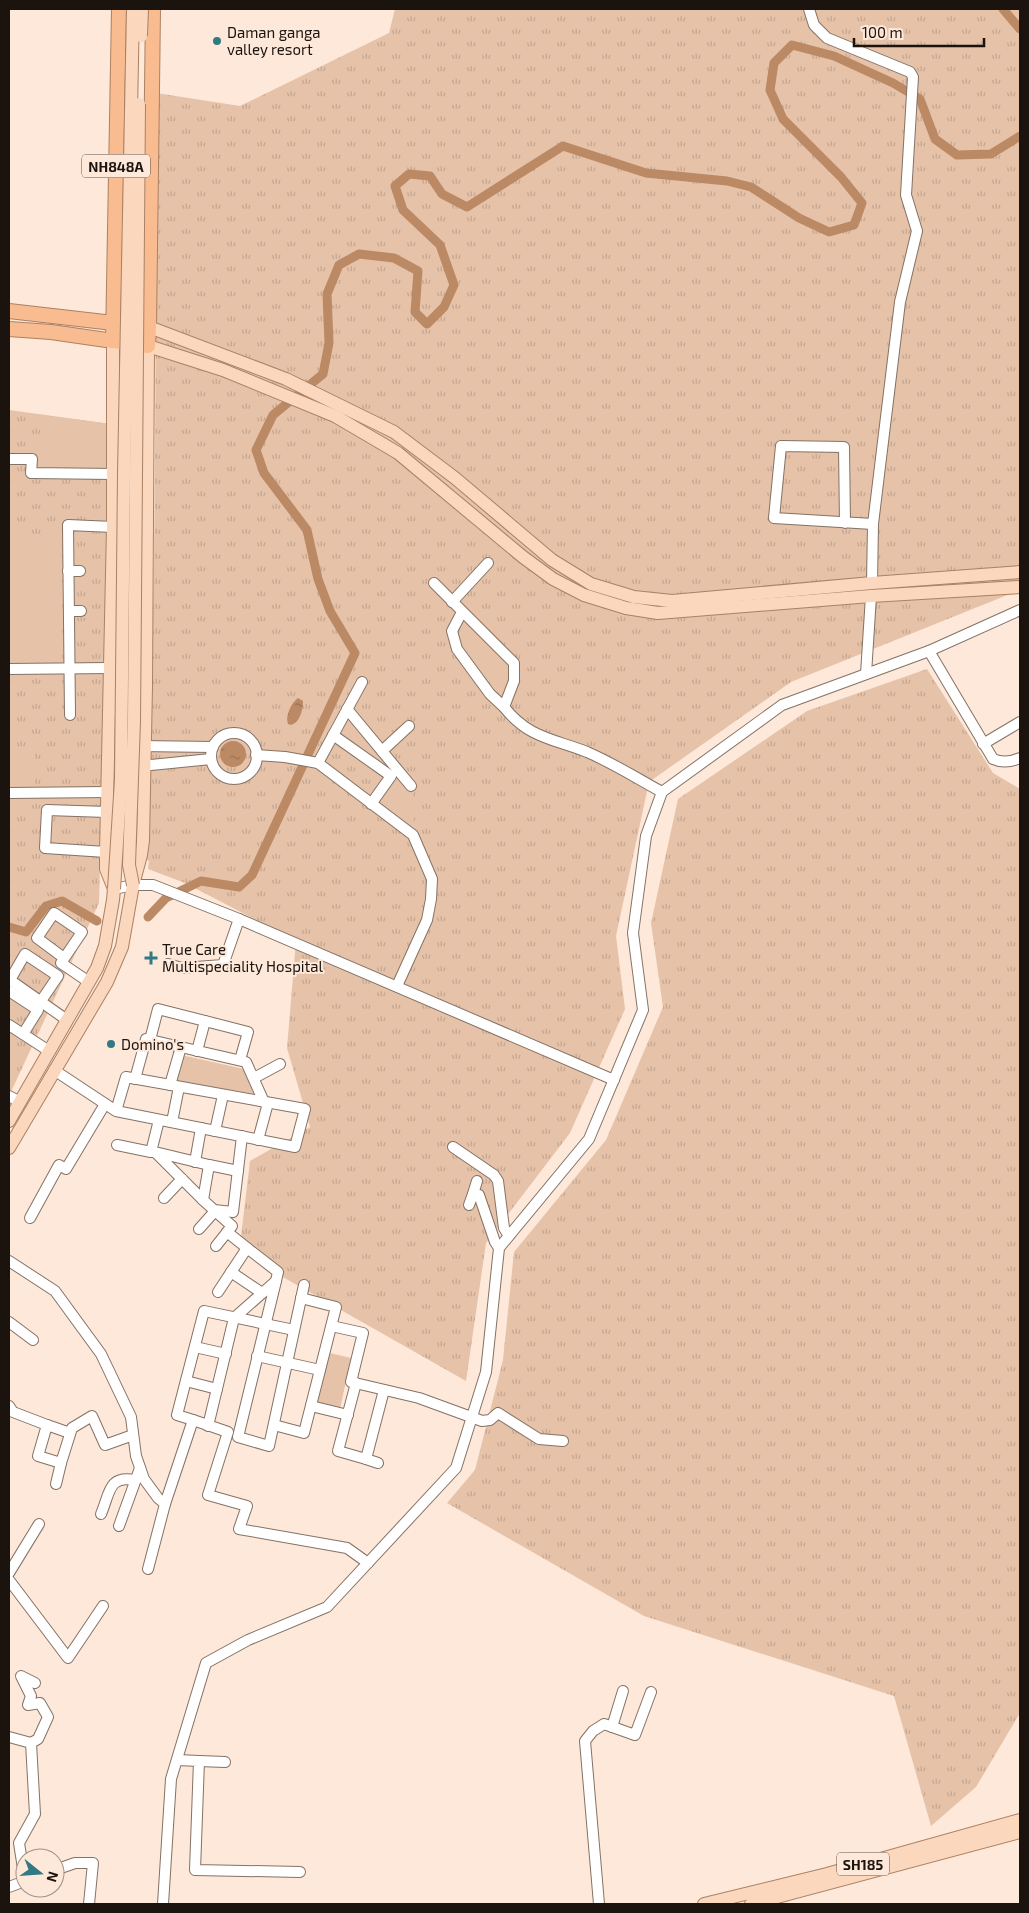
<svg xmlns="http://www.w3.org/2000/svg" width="1029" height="1913" viewBox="0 0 1029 1913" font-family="'Exo 2',sans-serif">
<defs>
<pattern id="grass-tufts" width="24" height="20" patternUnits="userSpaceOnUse" patternTransform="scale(1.25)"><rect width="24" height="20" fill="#e6c2a9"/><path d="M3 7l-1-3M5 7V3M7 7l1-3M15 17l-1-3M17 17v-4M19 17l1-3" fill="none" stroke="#c5a690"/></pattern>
<pattern id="water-ripples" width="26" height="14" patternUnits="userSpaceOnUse" patternTransform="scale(1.25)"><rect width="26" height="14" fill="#bb8964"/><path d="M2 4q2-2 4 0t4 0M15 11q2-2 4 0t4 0" fill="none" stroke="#976f51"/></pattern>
</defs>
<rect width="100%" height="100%" fill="#fde8d9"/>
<g fill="url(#grass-tufts)">
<path d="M 395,9 L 1020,9 L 1020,590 L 791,682 L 649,782 L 616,936 L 625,1009 L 570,1133 L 486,1243 L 466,1381 L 274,1272 L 241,1236 L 250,1161 L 310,1127 L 287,1048 L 296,941 L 185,883 L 148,869 L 149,861 L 144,858 C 158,604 155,348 156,93 L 240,106 L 389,33 Z"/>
<polygon points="9,410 111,424 99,903 9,1096"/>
<polygon points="927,669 993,773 1020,789 1020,1713 976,1787 931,1826 894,1696 644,1616 447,1503 475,1470 503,1360 514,1252 606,1140 663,1007 651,923 678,799 807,711"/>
</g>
<g fill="#e6c2a9">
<polygon points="42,415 111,424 110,471 35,475"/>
<polygon points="60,539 57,659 9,662 9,541"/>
<path d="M 464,626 L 472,626 C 480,634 508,658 510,667 C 513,677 507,690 503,698 L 462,649 L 459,632 Z"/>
<polygon points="349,718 391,768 390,771 339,736"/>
<polygon points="9,744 9,754 35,754 35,790 9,790"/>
<path d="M 395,777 C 412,791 425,802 411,825 L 380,802 Z"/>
<polygon points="181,1055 244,1069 254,1094 176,1081"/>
<polygon points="330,1353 351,1358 340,1409 317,1403"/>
</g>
<g fill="url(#water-ripples)">
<path d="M 298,698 L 303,701 C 303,710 300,722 291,725 L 288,724 C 285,716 291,703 298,698 Z"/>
<circle cx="233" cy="754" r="13"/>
</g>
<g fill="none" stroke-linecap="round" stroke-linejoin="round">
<g stroke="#bb8964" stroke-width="9">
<polyline points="1003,9 1020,29"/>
<polyline points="148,917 166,898 201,881 239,887 252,875 355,653 330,611 318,579 307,530 264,473 256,450 273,415 323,374 329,343 327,294 339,265 359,254 394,258 418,271 415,312 427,324 444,307 454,285 440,245 403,210 395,186 409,174 430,176 442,194 467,207 563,146 646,173 727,181 751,187 799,218 829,232 854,225 862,203 841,177 783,119 770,90 774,63 792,45 834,56 893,83 920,99 935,139 957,155 991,154 1020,136"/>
<polyline points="9,927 26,932 46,906 62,901 97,921"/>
</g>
<g stroke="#847265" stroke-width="12">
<g id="minor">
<polyline points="809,9 814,25 827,38 910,72 913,77 906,195 917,231 900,302 873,524 872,583"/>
<polyline points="9,459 32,459 31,473 114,474"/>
<polyline points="845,523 844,447 781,446 774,518 873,524"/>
<polyline points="68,571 80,571"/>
<polyline points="434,583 514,663 514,681 504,707 490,694 457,649 452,631 462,612"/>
<polyline points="452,602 488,563"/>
<polyline points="69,611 81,611"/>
<path d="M 929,651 L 993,759 C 1002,763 1011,762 1020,758"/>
<polyline points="9,669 110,668"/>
<polyline points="866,674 871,596"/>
<path d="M 504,707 C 528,738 554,739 587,752 C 613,763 638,779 662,792"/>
<polyline points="347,709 411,786"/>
<polyline points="70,715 68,525 113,527"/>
<circle cx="234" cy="756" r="23"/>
<polyline points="333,735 391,776 371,804"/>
<polyline points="983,744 1020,722"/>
<polyline points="139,746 213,747"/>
<polyline points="382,751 409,726"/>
<polyline points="256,755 285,757 318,763 413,835 432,879 431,899 427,920 397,986"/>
<polyline points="318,763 362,682"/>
<polyline points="137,764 151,765 211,759"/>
<polyline points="9,793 108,792"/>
<polyline points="106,852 45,848 47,810 107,812"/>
<polyline points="114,889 133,885 153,885 239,919 614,1080"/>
<polyline points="64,958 37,938 54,913 82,932 61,963 89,982"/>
<polyline points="168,964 182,968 223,965 239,919"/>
<polyline points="9,991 38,1010 23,1034"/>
<polyline points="41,1001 58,976 25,954 10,980 67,1020"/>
<polyline points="9,1025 49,1051"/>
<polyline points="150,1040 158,1009 248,1032 240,1060"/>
<polyline points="197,1051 205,1021"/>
<polyline points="54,1070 116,1111 295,1147 305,1109 126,1077 116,1111"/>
<polyline points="254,1078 280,1064"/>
<polyline points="135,1079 146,1039 246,1062 264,1102"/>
<polyline points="170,1085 181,1047"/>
<polyline points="9,1096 20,1102"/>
<polyline points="172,1122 179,1087"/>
<polyline points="215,1131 223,1095"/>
<polyline points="258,1140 268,1103"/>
<polyline points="117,1145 151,1152"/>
<polyline points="453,1147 494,1175 498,1181 504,1228 509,1236"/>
<polyline points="155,1152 203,1200 209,1165 155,1152 151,1152 159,1120"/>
<polyline points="195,1162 201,1128"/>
<polyline points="209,1165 238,1171"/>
<polyline points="473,1194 477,1181"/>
<polyline points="164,1198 182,1179"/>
<polyline points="203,1200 214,1210 233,1212 242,1136"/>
<polyline points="469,1205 473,1194 479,1195 495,1242 499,1248"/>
<polyline points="214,1210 232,1226 216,1246"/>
<polyline points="30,1218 59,1165 66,1169 105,1104"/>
<polyline points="199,1229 215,1211"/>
<polyline points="227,1232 247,1248"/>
<polyline points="9,1261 55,1291 101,1354 131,1417 136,1456 144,1479 158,1498 165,1504 148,1569"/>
<polyline points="231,1272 262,1293"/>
<polyline points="218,1292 247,1248 278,1272 276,1281"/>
<polyline points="9,1322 33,1340"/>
<polyline points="336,1327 363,1333 351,1382 419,1398 482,1421 490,1420 498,1413 539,1439 563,1441"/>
<polyline points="195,1347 226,1354"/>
<polyline points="257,1356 320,1370"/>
<polyline points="186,1381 217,1389"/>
<polyline points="356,1383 338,1451 366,1459 384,1390"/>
<polyline points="9,1406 13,1412 47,1425 38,1456 61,1463 72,1428 92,1416 105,1445 133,1435"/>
<polyline points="311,1406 348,1415"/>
<polyline points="193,1420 177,1415 204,1311 294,1330"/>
<polyline points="47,1425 70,1433"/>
<polyline points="274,1425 304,1433 336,1307 301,1298"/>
<polyline points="208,1426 234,1318 276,1281 238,1437 269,1446 304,1285"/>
<polyline points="366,1459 378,1463"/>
<polyline points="56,1484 61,1463"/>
<polyline points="165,1504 193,1420 228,1432 208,1495 247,1506 239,1529 347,1548 368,1563"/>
<path d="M 101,1514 C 110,1493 108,1475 135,1480"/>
<polyline points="119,1526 140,1468"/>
<polyline points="9,1573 39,1524"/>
<polyline points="9,1580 68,1658 103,1606"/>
<polyline points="612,1727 623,1691"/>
<polyline points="9,1737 31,1743 35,1814 19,1843 25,1881 9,1887"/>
<polyline points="31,1743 38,1739 48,1717 40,1703 28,1705 31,1696 21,1676 35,1683"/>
<polyline points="177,1760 199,1761 195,1870 300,1872"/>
<polyline points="199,1761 225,1762"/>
<polyline points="55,1870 75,1863 93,1863 89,1904"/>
<polyline points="163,1904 171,1779 206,1663 248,1640 327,1607 456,1468 486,1372 499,1248 589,1139 643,1010 633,933 646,836 662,792 782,705 929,651 1020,610"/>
<polyline points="599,1904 585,1741 593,1731 604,1724 635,1735 651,1692"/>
</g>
</g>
<g stroke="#ab8163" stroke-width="14">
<g id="major">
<polyline points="149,327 286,379 394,432 455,478 552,560 591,584 634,597 672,601 872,583 1020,572"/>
<polyline points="9,1121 97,968 105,946 113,900 114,889 106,869 106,852 113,527 113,341"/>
<polyline points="9,1148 107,982 122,947 133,885 141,855 143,841 146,686 148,346 223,370 335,416 398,453 523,557 553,579 584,595 626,608 658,613 871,596 1020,587"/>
<polyline points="704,1904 827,1874 1020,1820"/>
<polyline points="751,1904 1020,1832"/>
</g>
</g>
<g stroke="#ab8163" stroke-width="16">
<g id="highway">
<polyline points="9,311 122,324"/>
<polyline points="9,329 51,332 148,346 149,327 153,9"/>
<polyline points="113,341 119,9"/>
</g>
</g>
<use href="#minor" stroke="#fff" stroke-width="10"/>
<use href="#major" stroke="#fbd7bd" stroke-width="12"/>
<use href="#highway" stroke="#f9bc91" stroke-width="14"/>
<g stroke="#ab8163" stroke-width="14" stroke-linecap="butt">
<g id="major-bridge">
<polyline points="141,36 142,9"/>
<polyline points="133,885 129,865 134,721 139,104"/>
<polyline points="114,889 121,780 124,473 133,9"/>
</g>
</g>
<use href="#major-bridge" stroke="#fbd7bd" stroke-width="12"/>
</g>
<g fill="#327a83" stroke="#fde8d9" stroke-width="2">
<circle cx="217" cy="41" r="5"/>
<path d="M148.5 950.5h5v5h5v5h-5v5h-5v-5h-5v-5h5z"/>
<circle cx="111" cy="1044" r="5"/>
</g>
<g text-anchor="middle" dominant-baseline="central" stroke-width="4" stroke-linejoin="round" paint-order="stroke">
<g fill="#fde8d9" stroke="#5e534b" stroke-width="1">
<rect x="82" y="154.5" width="68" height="23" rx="4"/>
<rect x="837" y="1852.5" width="52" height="23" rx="4"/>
</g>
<g font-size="14" font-weight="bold" fill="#1a130e">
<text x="116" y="166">NH848A</text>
<text x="863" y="1864">SH185</text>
</g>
<g font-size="15" fill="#1a130e" stroke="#fde8d9" text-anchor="start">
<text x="227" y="32">Daman ganga<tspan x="227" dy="17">valley resort</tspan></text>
<text x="162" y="949">True Care<tspan x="162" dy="17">Multispeciality Hospital</tspan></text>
<text x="121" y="1044">Domino's</text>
</g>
</g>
<rect width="1029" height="1913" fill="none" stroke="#1a130e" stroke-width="20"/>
<g transform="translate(40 1873) rotate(107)"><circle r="24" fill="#fde8d9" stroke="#a29388"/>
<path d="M0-4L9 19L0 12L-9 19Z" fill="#327a83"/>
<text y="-8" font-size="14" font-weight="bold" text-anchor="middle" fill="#1a130e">N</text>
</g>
<path d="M854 38v8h130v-8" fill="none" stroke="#1a130e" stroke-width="2.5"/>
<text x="862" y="38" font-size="15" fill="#1a130e" stroke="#fde8d9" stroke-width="4" paint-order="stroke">100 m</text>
</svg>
